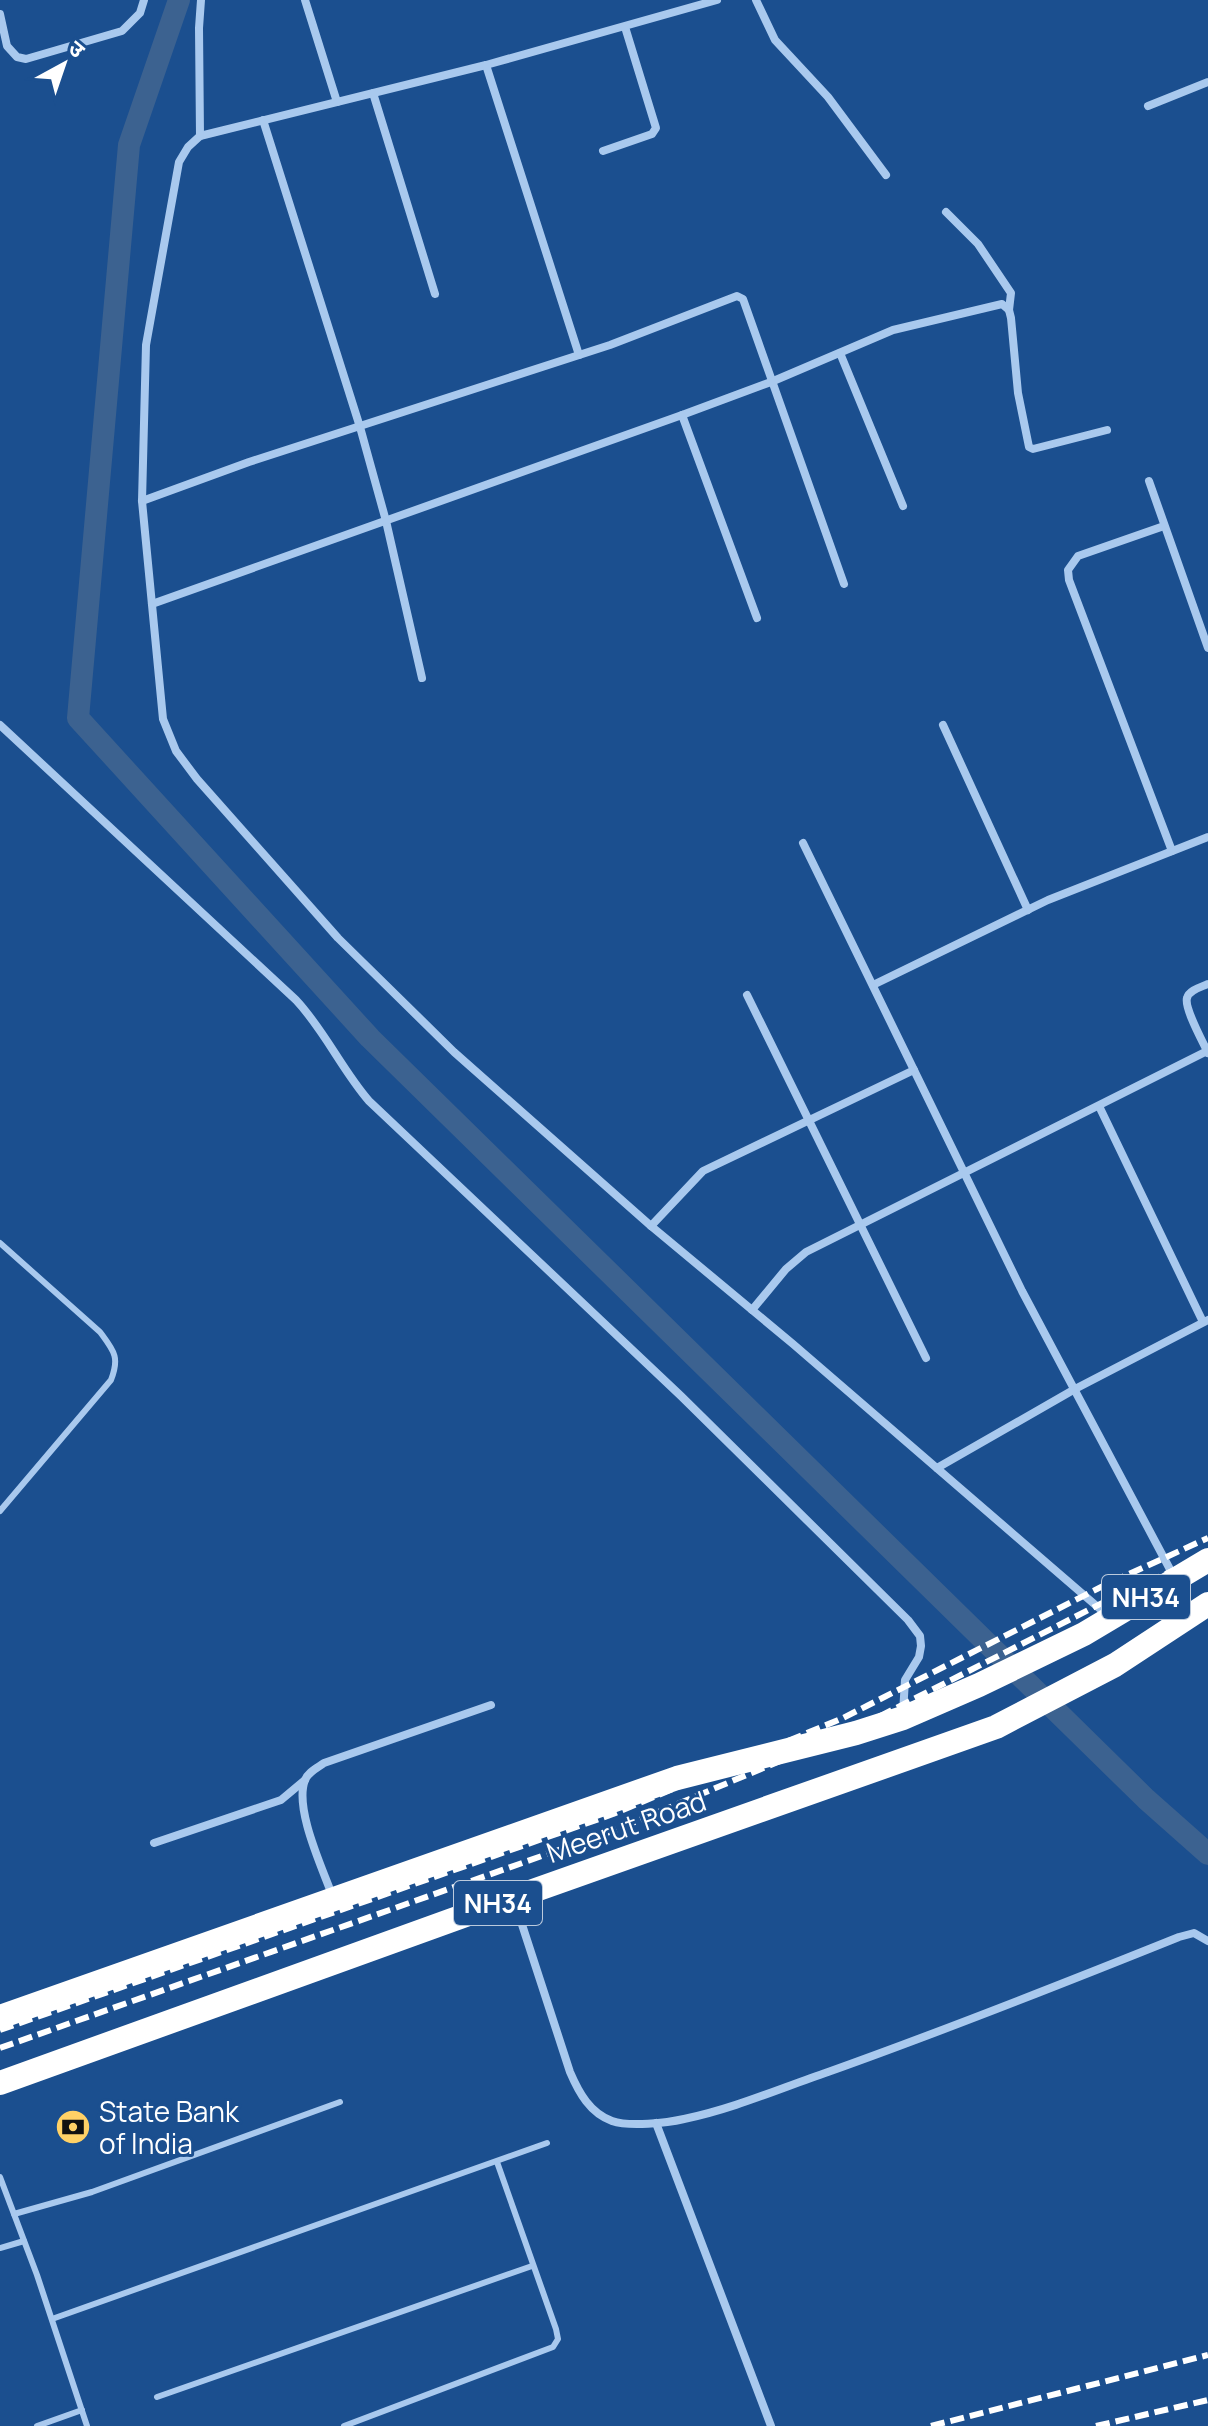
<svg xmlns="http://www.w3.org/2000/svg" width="1208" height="2426" viewBox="0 0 1208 2426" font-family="Manrope,'Noto Sans Devanagari',sans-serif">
<rect width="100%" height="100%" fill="#1b4f8f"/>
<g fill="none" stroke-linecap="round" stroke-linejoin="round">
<polyline stroke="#3c6290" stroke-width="22" points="179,0 129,145 78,718 370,1038 1146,1799 1208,1854"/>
<g stroke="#a9c9ee" stroke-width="6">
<path d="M 0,1243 L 100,1332 C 114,1351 120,1357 111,1380 L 0,1511"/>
<polyline points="0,2177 37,2275 87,2426"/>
<polyline points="14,2214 92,2192 340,2102"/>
<polyline points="0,2248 24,2241"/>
<polyline points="52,2319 547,2143"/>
<polyline points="157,2397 532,2266"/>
<polyline points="37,2426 82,2410"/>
<polyline points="344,2426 553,2347 558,2339 556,2329 497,2162"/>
</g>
<g stroke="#a9c9ee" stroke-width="8">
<polyline points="305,0 337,102"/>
<polyline points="717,0 486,65 200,136 188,147 179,162 146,345 142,501 163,719 176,751 197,779 338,938 454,1052 651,1226 793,1344 1107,1615"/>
<polyline points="756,0 775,40 828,97 886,175"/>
<polyline points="0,14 7,46 17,57 26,59 122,31 140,13 144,0"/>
<polyline points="486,65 579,355"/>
<polyline points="373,93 435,294"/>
<polyline points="1148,106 1208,82"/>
<polyline points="263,120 360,427 386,521 422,678"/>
<polyline points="200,136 199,28 201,0"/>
<polyline points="603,151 652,134 656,128 625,27"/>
<polyline points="946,212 978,244 1011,293 1009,310"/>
<polyline points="840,353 903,506"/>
<polyline points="682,415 757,618"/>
<polyline points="1149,481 1208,648"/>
<polyline points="142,501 249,462 610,345 737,296 743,299 844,584"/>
<polyline points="1164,526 1078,556 1068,570 1069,580 1172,851"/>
<polyline points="152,604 682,415 771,382 893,330 1002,304 1009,310 1011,318 1018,393 1029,447 1033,449 1107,430"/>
<path d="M 0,725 L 296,1000 C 325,1031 342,1070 369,1101 L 681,1396 L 908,1620 L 920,1636 L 921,1646 L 919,1657 L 905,1680 L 903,1713"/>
<polyline points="943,725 1028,910"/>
<polyline points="803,843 1022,1291 1173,1575"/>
<path d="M 1208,984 C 1201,987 1189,990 1187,998 C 1184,1008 1203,1042 1208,1053"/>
<polyline points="873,985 1048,900 1208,837"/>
<polyline points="747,995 926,1358"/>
<polyline points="1099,1106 1203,1322"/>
<polyline points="651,1226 703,1171 914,1070"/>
<polyline points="752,1310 786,1269 806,1252 1207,1051"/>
<polyline points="937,1468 1075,1389 1208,1320"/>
<polyline points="154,1843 281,1800 305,1780"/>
<path d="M 332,1895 C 322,1867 294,1808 305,1780 C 308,1772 317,1768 324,1763 L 491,1705"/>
<path d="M 514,1900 L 570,2072 C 579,2093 590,2113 612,2121 C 629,2127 667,2123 684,2119 C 733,2109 781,2088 828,2072 C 946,2030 1062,1984 1179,1937 L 1194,1933 L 1208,1941"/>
<polyline points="656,2123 771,2426"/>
</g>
<g stroke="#fff" stroke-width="24">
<polyline points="0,2017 677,1778 856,1733 903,1718 979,1685 1084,1634 1208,1560"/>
<polyline points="0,2083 513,1898 996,1727 1115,1665 1208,1604"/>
</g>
<g stroke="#fff" stroke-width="6" stroke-dasharray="14 6" stroke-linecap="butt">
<polyline points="0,2030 613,1814 843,1718 1105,1585 1208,1538"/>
<polyline points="0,2048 618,1829 849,1732 1112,1598 1208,1555"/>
<polyline points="931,2426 1208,2355"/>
<polyline points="1096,2426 1208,2400"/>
</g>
</g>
<defs>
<g id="bank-disc" transform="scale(1.8)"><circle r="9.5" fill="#ffd166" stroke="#1b4f8f"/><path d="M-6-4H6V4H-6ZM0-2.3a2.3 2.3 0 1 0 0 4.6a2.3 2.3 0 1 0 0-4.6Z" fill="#111"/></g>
</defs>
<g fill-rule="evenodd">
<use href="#bank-disc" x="73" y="2127"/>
</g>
<g text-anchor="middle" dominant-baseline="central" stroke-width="6" stroke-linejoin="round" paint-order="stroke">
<g fill="#1b4f8f" stroke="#bbcadd" stroke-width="2">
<rect x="1102" y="1575" width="88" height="44" rx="6"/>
<rect x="454" y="1881" width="88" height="44" rx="6"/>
</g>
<g font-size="26" font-weight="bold" fill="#fff">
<text x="1146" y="1597">NH34</text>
<text x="498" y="1903">NH34</text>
</g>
<g font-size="28" fill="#fff" stroke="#1b4f8f">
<text transform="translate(626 1826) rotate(-19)">Meerut Road</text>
</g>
<g font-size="28" fill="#fff" stroke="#1b4f8f" text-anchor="start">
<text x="99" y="2111">State Bank<tspan x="99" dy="32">of India</tspan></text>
</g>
</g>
<g transform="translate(64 64) rotate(40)" stroke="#1b4f8f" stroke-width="6" paint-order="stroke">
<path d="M0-6L14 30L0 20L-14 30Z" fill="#ffffff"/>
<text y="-12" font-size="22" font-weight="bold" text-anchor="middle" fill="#ffffff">उ</text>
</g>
</svg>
